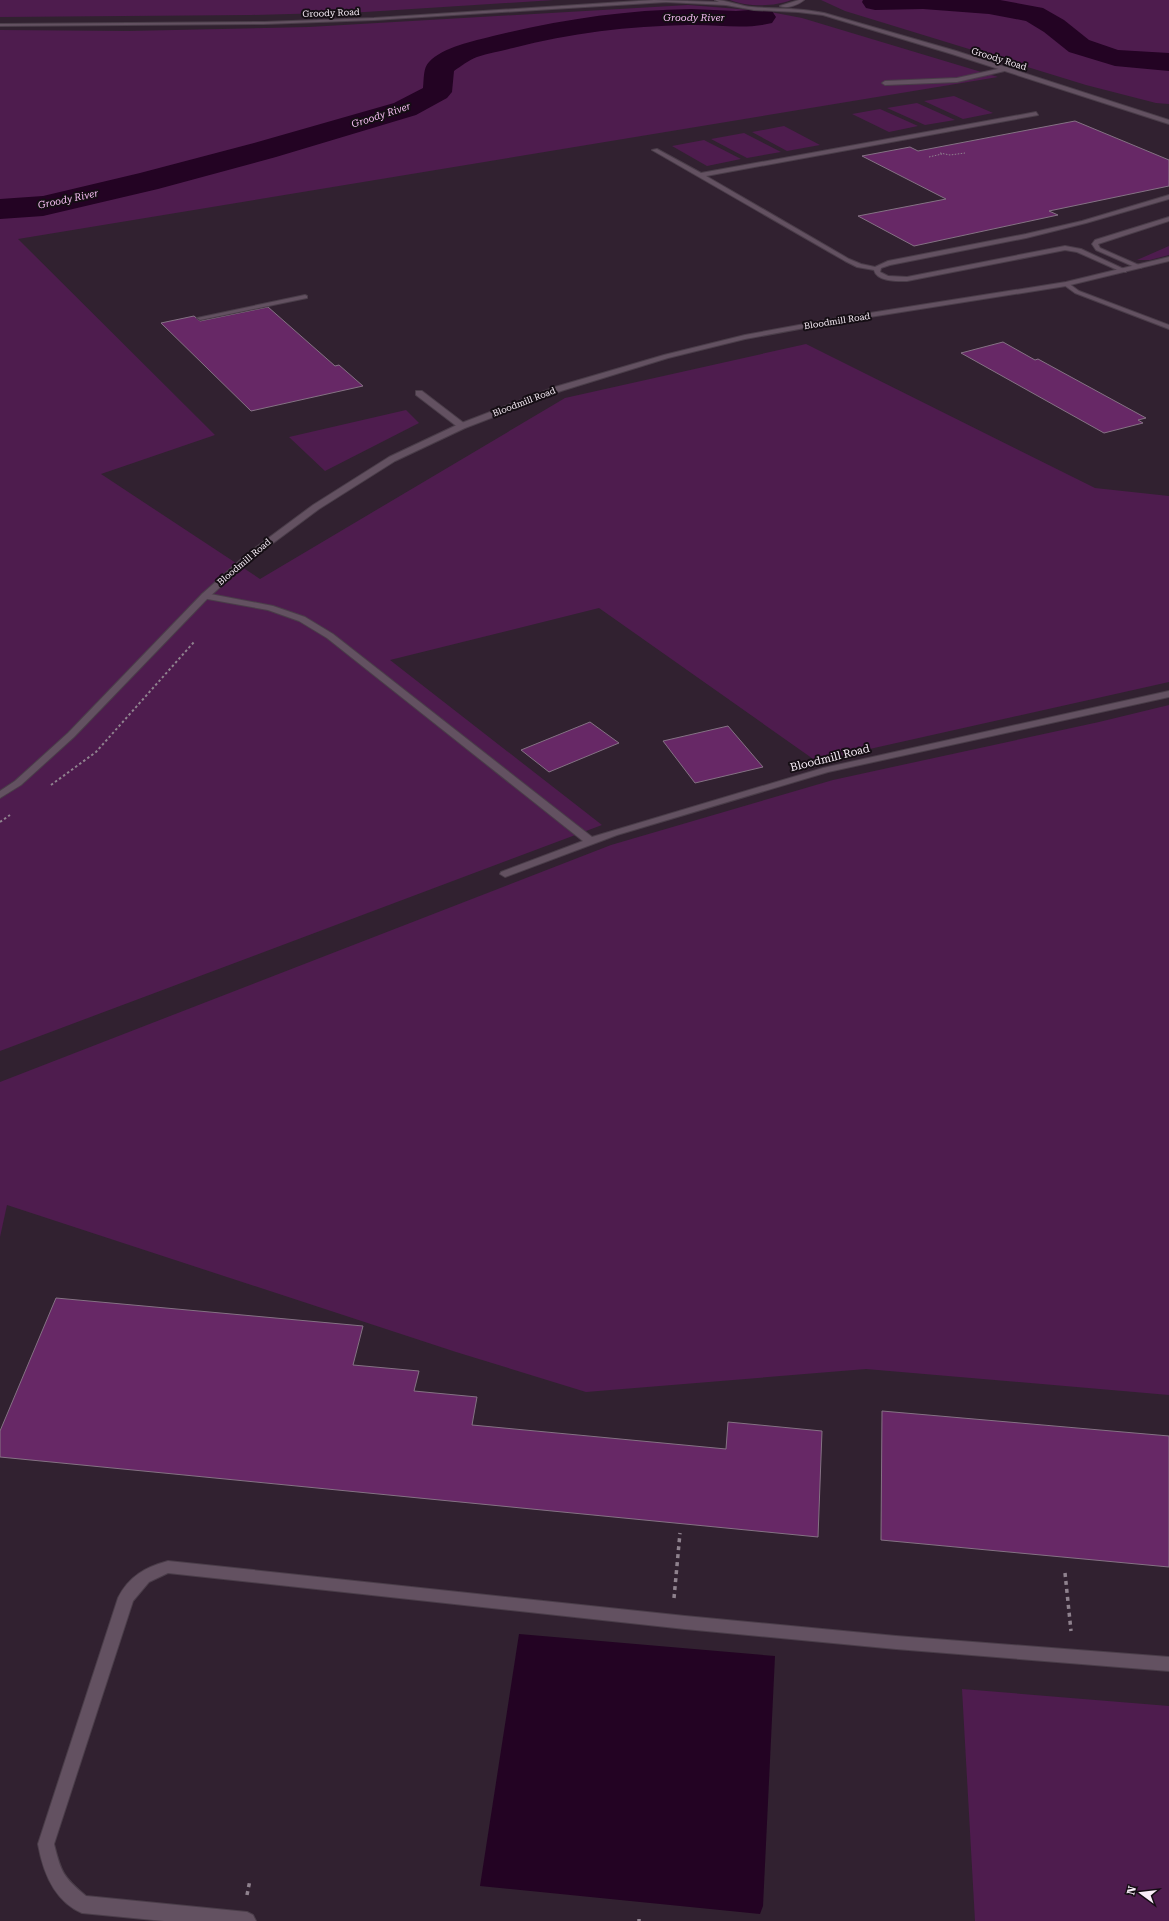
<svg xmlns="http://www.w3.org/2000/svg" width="1169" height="1921" viewBox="0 0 1169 1921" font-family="'Roboto Serif',serif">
<rect width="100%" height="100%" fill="#312130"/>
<g fill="#4e1c4e">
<polygon points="0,0 554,0 365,12 251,15 0,17"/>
<path d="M 730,0 L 791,0 C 774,7 747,7 730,0 Z"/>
<polygon points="821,0 1169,0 1169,104 1156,103 1086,85 845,11"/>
<polygon points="688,5 765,11 802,18 998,77 18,239 215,435 101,474 260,579 565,398 806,344 1095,488 1169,496 1169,682 816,761 599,608 390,660 602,825 0,1051 0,30 128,31 309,27"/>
<polygon points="954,96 993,113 963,119 924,101"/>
<polygon points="917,103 955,120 925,125 887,108"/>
<polygon points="880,109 918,126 889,132 852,114"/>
<polygon points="784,126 820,145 787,151 752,132"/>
<polygon points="744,133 781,152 747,158 711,139"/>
<polygon points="704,140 741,159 707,166 672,146"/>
<polygon points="1169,246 1169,255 1150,260 1137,260"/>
<polygon points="406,410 419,423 325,471 289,437"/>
<polygon points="1169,705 1169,1395 866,1369 586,1392 456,1352 7,1205 0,1237 0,1082 611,845 833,780 1099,722"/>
<polygon points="962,1689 1169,1706 1169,1921 975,1921"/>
</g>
<polygon fill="#230323" points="519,1634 775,1656 763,1906 760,1914 480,1886"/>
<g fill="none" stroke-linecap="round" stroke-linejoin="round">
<g fill="#230323" fill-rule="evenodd">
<polygon points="863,0 1000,0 1043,8 1064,20 1089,40 1118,50 1169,53 1169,71 1115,66 1069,52 1044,32 1026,21 989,14 923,9 875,10 866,8 862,2"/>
<path d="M 691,9 L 736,11 L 763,9 L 772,11 L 776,17 L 772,23 C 744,30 716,24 688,25 C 629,26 570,33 513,48 C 501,51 489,53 477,57 C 469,60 461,66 454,71 L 452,92 L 447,98 L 416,115 L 276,157 L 158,189 L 43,216 L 0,219 L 0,199 L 43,196 L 140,173 L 254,143 L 394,103 L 423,88 C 424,79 423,68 429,62 C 443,47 474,41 493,36 C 558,20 624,10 691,9 Z"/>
</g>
</g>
<g fill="#672866" stroke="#857284">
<polygon points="1075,121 1169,160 1169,186 1049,211 1058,215 914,246 858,216 946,199 862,156 910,147 918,151"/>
<polygon points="268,307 335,366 339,365 363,386 251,411 161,323 194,316 200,321"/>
<polygon points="1003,342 1035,360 1038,359 1146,418 1138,420 1143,423 1104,433 961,353"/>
<polygon points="590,722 619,743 549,772 521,750"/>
<polygon points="728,726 763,767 695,783 663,741"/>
<polygon points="56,1298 363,1326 353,1365 419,1371 414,1391 477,1397 472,1425 726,1449 728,1422 822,1431 818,1537 0,1457 0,1431"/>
<polygon points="882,1411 1169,1436 1169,1567 881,1540"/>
</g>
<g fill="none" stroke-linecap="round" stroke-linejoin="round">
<g stroke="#4a3d49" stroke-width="2">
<g id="service">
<polygon points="1007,67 1009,70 957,82 885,85 882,83 885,81 957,78"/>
<path d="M 1036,112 L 1038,115 L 706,176 L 849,259 L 861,264 L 875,267 L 888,261 L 1026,234 L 1082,221 L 1169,195 L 1169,199 L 1086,223 L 1026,238 L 890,265 L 881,268 L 880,272 L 888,276 L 907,277 L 1065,246 L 1081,249 L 1126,270 L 1126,272 L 1122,272 L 1077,252 L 1065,250 L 907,281 C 897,281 877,282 874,270 L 857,267 L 845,261 L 652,150 L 657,149 L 701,173 Z"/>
<polygon points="1169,217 1169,221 1098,244 1100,248 1141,266 1141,268 1137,268 1096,250 1092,244 1095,240"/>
<polygon points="1064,283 1068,283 1079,291 1169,325 1169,329 1075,293 1064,285"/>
<polygon points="305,295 307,296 307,298 200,320 197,318"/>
<polygon points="416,391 422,391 465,424 465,428 459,428 416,395"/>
<path d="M 168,1561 L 685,1616 L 896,1636 L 1169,1657 L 1169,1671 L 896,1649 L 685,1629 L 168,1573 L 149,1582 L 133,1601 L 54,1844 C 61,1872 63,1877 86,1896 L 247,1912 L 253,1915 L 256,1921 L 164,1921 L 82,1913 C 54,1901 43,1872 38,1844 L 118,1598 C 129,1576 146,1567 168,1561 Z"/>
</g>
</g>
<g stroke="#4a3d49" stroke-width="2">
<polygon id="minor" points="205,593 273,606 305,617 333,634 592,837 823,768 1169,691 1169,697 828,772 617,835 505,877 500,874 501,872 583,841 327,638 299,621 268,610 202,598 202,594"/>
</g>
<g stroke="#4a3d49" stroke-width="2">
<g id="tertiary">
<path d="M 654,0 L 719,2 L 715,0 C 727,0 739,6 752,7 C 776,9 800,8 824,13 L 956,51 L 1169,120 L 1169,124 L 952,54 L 823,15 L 798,12 L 754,10 L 726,5 L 666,2 L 374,20 L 264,24 L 0,26 L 0,24 L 264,22 L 374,18 Z"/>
<path d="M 799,0 L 804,0 C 798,5 787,9 780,6 Z"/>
<polygon points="1169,257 1169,261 1066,286 832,323 745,339 668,358 561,391 465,428 395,461 319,509 253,558 208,598 74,737 21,785 0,798 0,791 15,781 68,733 202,594 247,554 313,505 389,457 459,424 555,387 664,355 745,335 832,319 1066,282"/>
</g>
</g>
<g stroke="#8f828e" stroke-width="1" stroke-dasharray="1.5 1.5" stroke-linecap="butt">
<polyline points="940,153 950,155 965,153"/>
<polyline points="929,157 942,154"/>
</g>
<g stroke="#8f828e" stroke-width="2" stroke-dasharray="2.5 2.5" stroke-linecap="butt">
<polyline points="51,785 96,752 194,642"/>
<polyline points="0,822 10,815"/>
</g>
<g stroke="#8f828e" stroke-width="3.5" stroke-dasharray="4 4" stroke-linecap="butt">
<polyline points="1065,1573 1071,1631"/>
<polyline points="674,1598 680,1533"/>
<polyline points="247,1895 250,1880"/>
<polyline points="639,1919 639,1921"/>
</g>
<use href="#service" fill="#635161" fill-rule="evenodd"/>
<use href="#minor" fill="#635161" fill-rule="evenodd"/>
<use href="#tertiary" fill="#635161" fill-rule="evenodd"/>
</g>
<g text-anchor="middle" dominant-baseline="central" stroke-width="4" stroke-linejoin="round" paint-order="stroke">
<g font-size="9" fill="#f9eef8" stroke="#150e14">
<text transform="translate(331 13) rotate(-2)">Groody Road</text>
<text transform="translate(999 59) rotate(17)">Groody Road</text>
<text transform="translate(837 321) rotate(-9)">Bloodmill Road</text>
<text transform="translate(524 402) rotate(-21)">Bloodmill Road</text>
<text transform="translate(244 562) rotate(-40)">Bloodmill Road</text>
</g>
<g font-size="10" font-style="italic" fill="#f6bff3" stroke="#150e14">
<text x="694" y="17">Groody River</text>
<text transform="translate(381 115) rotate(-18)">Groody River</text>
<text transform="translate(68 199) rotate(-12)">Groody River</text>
</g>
<g font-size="11" fill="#f9eef8" stroke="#150e14">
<text transform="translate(830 758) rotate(-14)">Bloodmill Road</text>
</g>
</g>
<g transform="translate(1141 1893) rotate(285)" stroke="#150e14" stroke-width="3" paint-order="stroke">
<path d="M0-3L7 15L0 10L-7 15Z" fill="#f9eef8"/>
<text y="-6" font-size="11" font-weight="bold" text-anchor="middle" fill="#f9eef8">N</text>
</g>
</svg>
